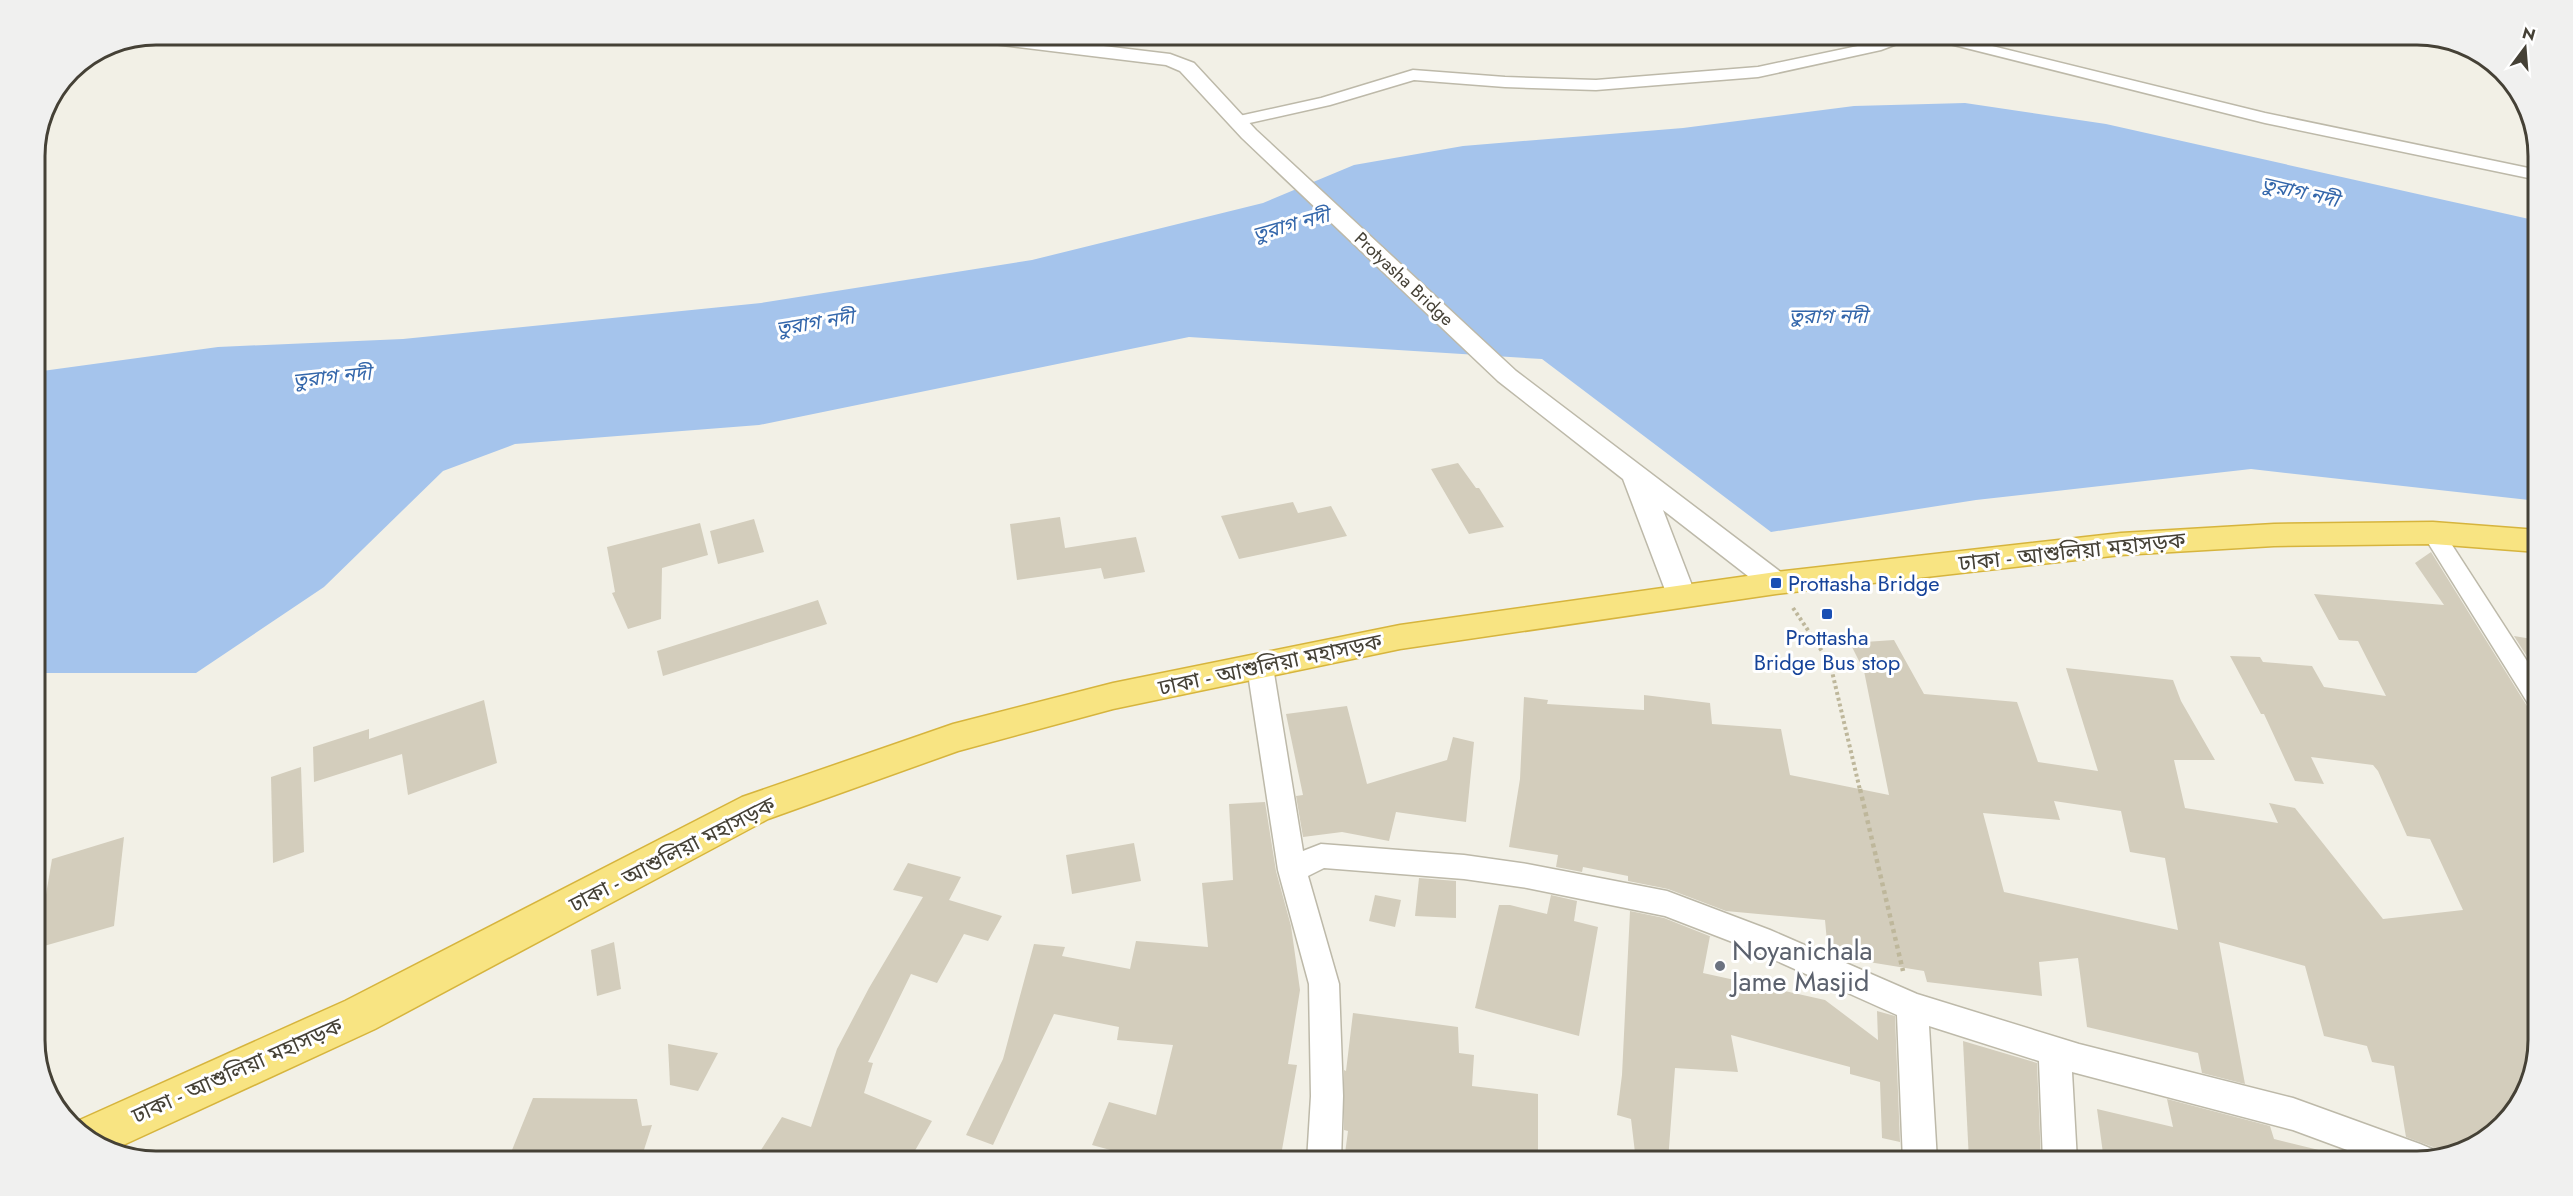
<svg xmlns="http://www.w3.org/2000/svg" width="2573" height="1196" viewBox="0 0 2573 1196" font-family="Jost,'Noto Sans Bengali',sans-serif">
<rect width="100%" height="100%" fill="#f2f0e6"/>
<polygon fill="#a5c4ec" points="1965,103 2106,124 2538,221 2538,501 2251,469 1976,500 1771,532 1542,359 1189,337 759,425 515,444 443,471 324,587 196,673 35,673 35,372 218,347 403,339 761,303 1032,260 1263,203 1354,165 1463,146 1683,128 1854,106"/>
<g fill="#d3cdbc" fill-rule="evenodd">
<polygon points="1458,463 1476,488 1479,488 1504,527 1469,534 1431,469"/>
<polygon points="1293,502 1298,513 1331,506 1347,536 1239,559 1221,516"/>
<polygon points="1060,517 1065,548 1136,537 1145,572 1104,579 1101,568 1017,580 1010,524"/>
<polygon points="754,519 764,552 718,564 710,531"/>
<polygon points="700,523 708,555 662,568 661,619 628,629 612,593 615,592 607,547"/>
<path d="M 2431,552 L 2527,706 L 2538,710 L 2538,1040 L 2529,1087 L 2484,1141 L 2437,1156 L 2433,1147 L 2406,1137 L 2394,1066 L 2372,1062 L 2367,1046 L 2324,1036 L 2305,966 L 2219,942 L 2245,1084 L 2202,1073 L 2198,1053 L 2087,1027 L 2078,958 L 2039,962 L 2042,996 L 1927,982 L 1924,971 L 1838,957 L 1828,953 L 1825,920 L 1726,911 L 1668,889 L 1628,881 L 1628,876 L 1583,867 L 1582,872 L 1556,867 L 1558,855 L 1509,847 L 1520,779 L 1524,697 L 1548,700 L 1547,704 L 1644,710 L 1644,695 L 1710,703 L 1712,724 L 1781,729 L 1790,775 L 1889,795 L 1864,671 L 1850,643 L 1894,640 L 1924,694 L 2017,702 L 2038,762 L 2098,771 L 2066,668 L 2173,680 L 2181,701 L 2215,760 L 2174,760 L 2185,808 L 2278,823 L 2269,803 L 2295,808 L 2383,919 L 2463,910 L 2430,839 L 2407,836 L 2378,771 L 2373,765 L 2311,757 L 2324,784 L 2295,781 L 2264,714 L 2261,714 L 2230,656 L 2260,657 L 2263,662 L 2312,666 L 2324,687 L 2386,696 L 2358,641 L 2339,640 L 2314,594 L 2444,605 L 2415,563 ZM 2054,801 L 2121,811 L 2130,852 L 2165,858 L 2178,930 L 2004,892 L 1983,813 L 2060,820 Z"/>
<polygon points="818,600 827,624 663,676 657,651"/>
<polygon points="2514,636 2538,640 2538,674"/>
<polygon points="484,700 497,763 408,795 402,754 314,782 313,747 369,729 369,739"/>
<polygon points="1347,706 1367,784 1447,760 1453,737 1474,742 1466,822 1396,812 1389,841 1342,832 1303,837 1296,796 1303,795 1286,714"/>
<polygon points="301,767 304,852 273,863 271,777"/>
<polygon points="1265,802 1276,871 1291,926 1300,990 1288,1064 1297,1065 1280,1161 1151,1161 1092,1145 1109,1102 1156,1115 1173,1045 1117,1040 1119,1027 1054,1014 993,1145 966,1135 1003,1059 1034,944 1065,947 1062,956 1130,969 1136,941 1208,947 1202,883 1233,880 1229,804"/>
<polygon points="124,837 114,926 37,948 52,859"/>
<polygon points="1134,843 1141,881 1072,894 1066,855"/>
<polygon points="908,863 961,877 949,900 1002,916 988,941 964,934 937,983 911,974 868,1062 873,1063 864,1093 932,1121 909,1161 754,1161 782,1117 811,1127 837,1049 869,988 923,897 893,890"/>
<polygon points="1419,878 1456,881 1456,918 1415,916"/>
<polygon points="1375,895 1401,900 1395,927 1369,921"/>
<polygon points="1551,895 1577,901 1574,921 1598,927 1579,1036 1475,1008 1499,905 1510,905 1547,914"/>
<polygon points="1630,911 1664,918 1712,937 1710,936 1703,973 1825,1000 1878,1040 1877,1011 1895,1016 1900,1142 1882,1138 1880,1082 1850,1074 1850,1067 1731,1035 1738,1072 1675,1068 1668,1161 1636,1161 1631,1119 1617,1115 1622,1075"/>
<polygon points="614,942 621,989 597,996 591,950"/>
<polygon points="1353,1013 1458,1027 1459,1053 1474,1055 1472,1086 1538,1094 1538,1161 1344,1161 1348,1131 1344,1130 1344,1070 1346,1071"/>
<polygon points="1963,1041 2037,1063 2041,1161 1969,1161"/>
<polygon points="668,1044 718,1053 698,1091 670,1085"/>
<polygon points="533,1098 637,1099 642,1126 652,1125 642,1156 510,1155"/>
<polygon points="2167,1099 2270,1126 2274,1139 2327,1152 2326,1161 2104,1161 2097,1109 2173,1127"/>
</g>
<g fill="none" stroke-linecap="round" stroke-linejoin="round">
<g stroke="#bdb9a9" stroke-width="3">
<g id="minor">
<polygon points="1897,34 1943,34 2265,113 2538,170 2538,180 2265,123 1918,36 1881,50 1758,77 1596,90 1505,87 1414,80 1330,105 1236,126 1228,121 1230,118 1321,98 1413,70 1505,77 1596,80 1758,67 1872,43"/>
<polygon points="2433,525 2441,528 2538,678 2538,708 2529,705 2422,533 2425,528"/>
<polygon points="1260,658 1269,660 1273,667 1303,851 1321,844 1464,855 1527,864 1667,891 1770,930 1917,994 2079,1044 2293,1098 2420,1144 2432,1149 2435,1156 2418,1161 2377,1161 2293,1130 2072,1072 2077,1161 2043,1161 2039,1061 1929,1026 1937,1161 1903,1161 1897,1015 1748,948 1665,916 1527,888 1464,879 1324,868 1308,876 1339,984 1343,1096 1341,1161 1307,1161 1311,1096 1309,984 1278,870 1247,667 1251,660"/>
</g>
</g>
<g stroke="#bdb9a9" stroke-width="3">
<polygon id="tertiary" points="944,34 1003,34 1170,54 1194,63 1256,130 1516,371 1786,576 1791,583 1786,590 1776,593 1766,590 1663,510 1696,596 1692,603 1681,607 1670,603 1623,479 1498,381 1242,138 1180,71 1166,65 953,39"/>
</g>
<g stroke="#d6b43d" stroke-width="3">
<polygon id="trunk" points="2433,522 2538,530 2538,552 2433,544 2274,546 2121,555 1776,594 1400,649 1113,709 958,751 768,819 375,1029 108,1152 73,1123 345,1001 742,797 953,724 1113,683 1400,625 1776,572 2121,533 2274,524"/>
</g>
<polyline stroke="#beb79b" stroke-width="4" stroke-dasharray="3 3" stroke-linecap="butt" points="1793,608 1830,663 1860,790"/>
<polyline stroke="#beb79b" stroke-width="4.5" stroke-dasharray="4 4" stroke-linecap="butt" points="1860,789 1903,971"/>
<use href="#minor" fill="#fff" fill-rule="evenodd"/>
<use href="#tertiary" fill="#fff" fill-rule="evenodd"/>
<use href="#trunk" fill="#f8e482" fill-rule="evenodd"/>
</g>
<g fill="#1a4fb4" stroke="#fff" stroke-width="2">
<rect x="1770" y="577" width="12" height="12" rx="3"/>
<rect x="1821" y="608" width="12" height="12" rx="3"/>
</g>
<circle fill="#6b7280" stroke="#fff" stroke-width="2" cx="1720" cy="966" r="6"/>
<g text-anchor="middle" dominant-baseline="central" stroke-width="6" stroke-linejoin="round" paint-order="stroke">
<g font-size="18" fill="#454136" stroke="#fff">
<text transform="translate(1404 279) rotate(43)">Protyasha Bridge</text>
</g>
<g font-size="20" font-style="italic" fill="#3467ab" stroke="#fff">
<text transform="translate(2300 192) rotate(13)">তুরাগ নদী</text>
<text transform="translate(1291 225) rotate(-15)">তুরাগ নদী</text>
<text x="1828" y="316">তুরাগ নদী</text>
<text transform="translate(815 323) rotate(-9)">তুরাগ নদী</text>
<text transform="translate(332 377) rotate(-6)">তুরাগ নদী</text>
</g>
<g font-size="22" fill="#454136" stroke="#fff">
<text transform="translate(2072 551) rotate(-6)">ঢাকা - আশুলিয়া মহাসড়ক</text>
<text transform="translate(1270 664) rotate(-12)">ঢাকা - আশুলিয়া মহাসড়ক</text>
<text transform="translate(672 854) rotate(-27)">ঢাকা - আশুলিয়া মহাসড়ক</text>
<text transform="translate(237 1070) rotate(-24)">ঢাকা - আশুলিয়া মহাসড়ক</text>
</g>
<g font-size="22" fill="#164399" stroke="#fff" text-anchor="start">
<text x="1788" y="583">Prottasha Bridge</text>
<text x="1827" y="637" text-anchor="middle">Prottasha<tspan x="1827" dy="25">Bridge Bus stop</tspan></text>
</g>
<g font-size="27" fill="#5b616d" stroke="#fff" text-anchor="start">
<text x="1732" y="950">Noyanichala<tspan x="1732" dy="31">Jame Masjid</tspan></text>
</g>
</g>
<path d="M0 0H2573V1196H0ZM156 45H2417A111 111 0 0 1 2528 156V1040A111 111 0 0 1 2417 1151H156A111 111 0 0 1 45 1040V156A111 111 0 0 1 156 45Z" fill="#f0f0ef" fill-rule="evenodd"/>
<path fill="none" stroke="#454136" stroke-width="3" d="M156 45H2417A111 111 0 0 1 2528 156V1040A111 111 0 0 1 2417 1151H156A111 111 0 0 1 45 1040V156A111 111 0 0 1 156 45Z"/>
<g transform="translate(2525 48) rotate(16)" stroke="#ffffff" stroke-width="4.5" paint-order="stroke">
<path d="M0-4.5L10 22L0 15L-10 22Z" fill="#454136"/>
<text y="-9" font-size="16" font-weight="bold" text-anchor="middle" fill="#454136">N</text>
</g>
</svg>
